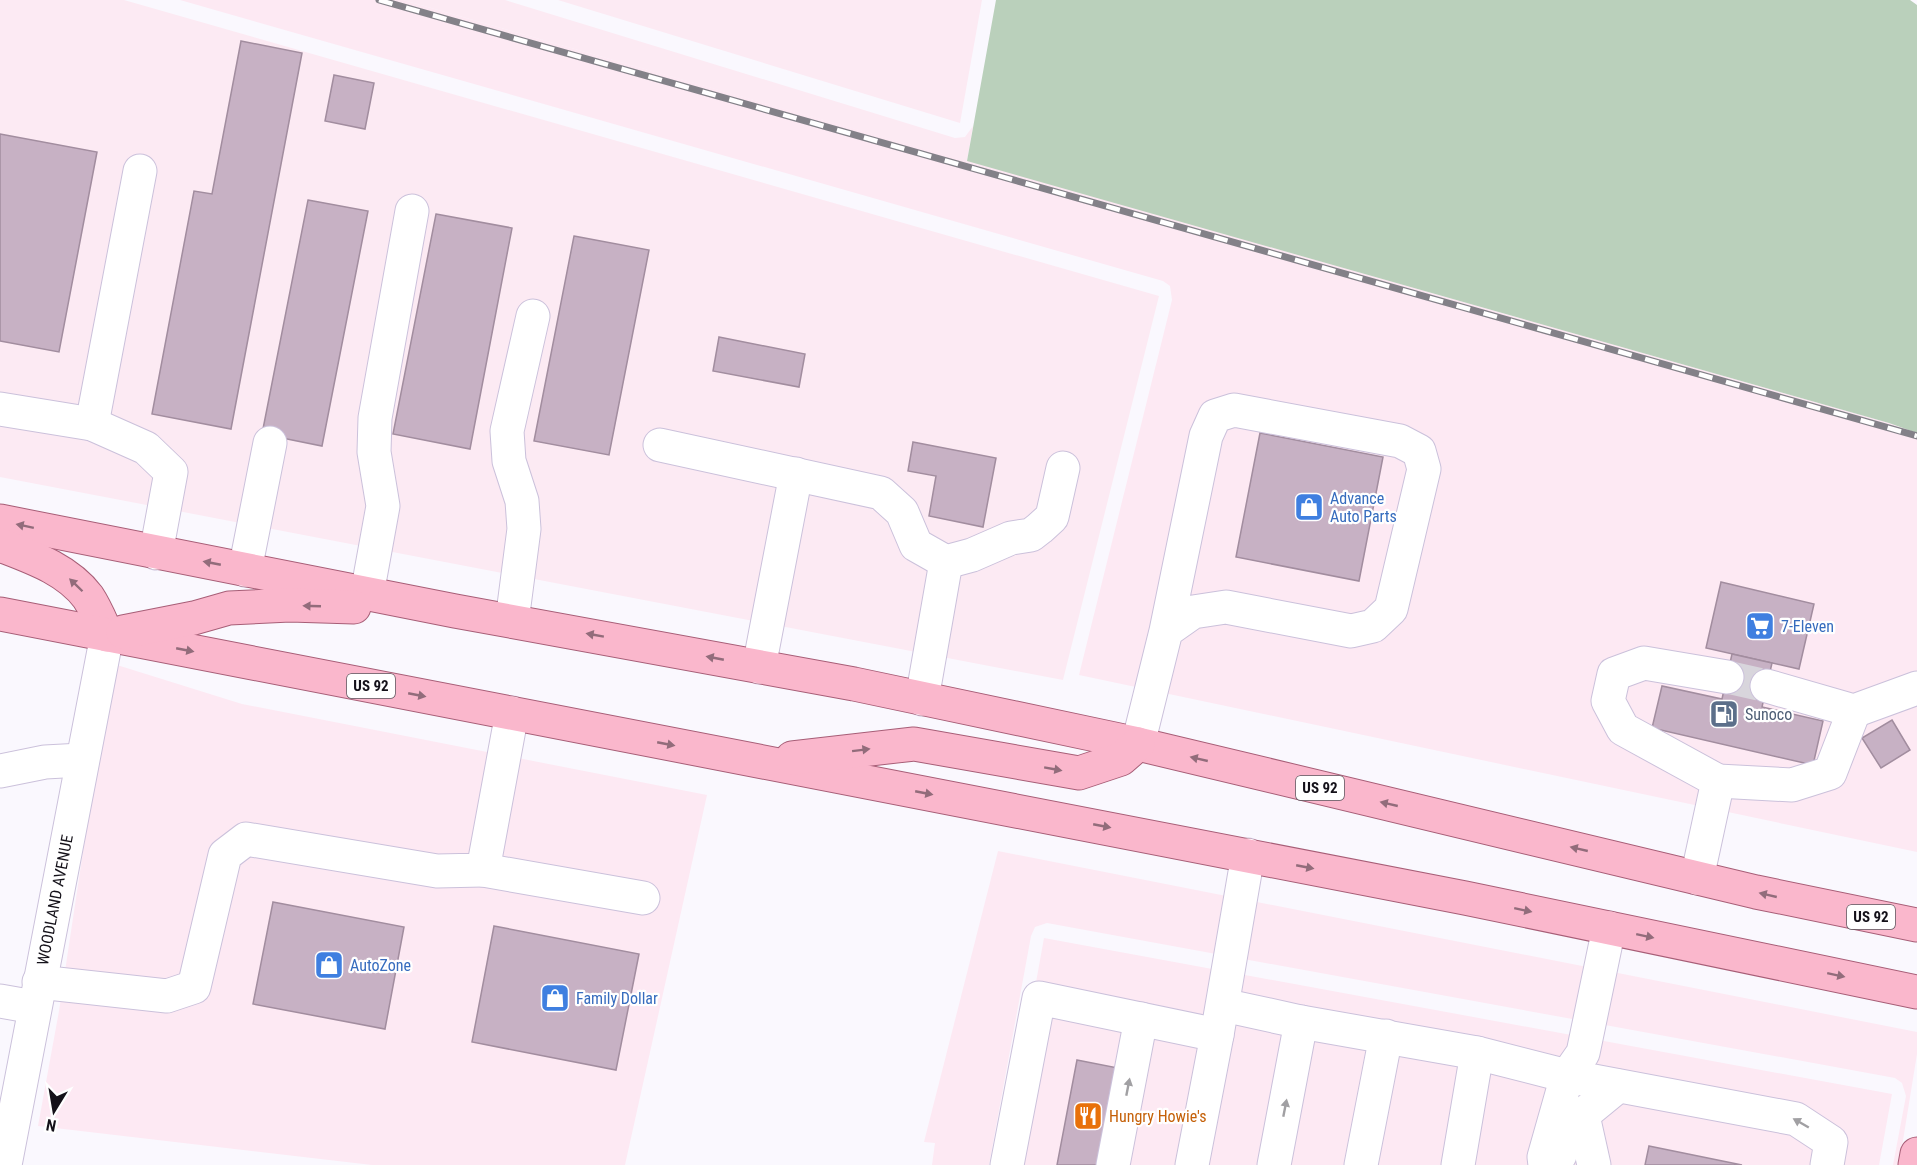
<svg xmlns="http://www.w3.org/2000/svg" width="1917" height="1165" viewBox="0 0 1917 1165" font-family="'Roboto Condensed',sans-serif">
<rect width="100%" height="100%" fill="#faf8fe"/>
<g fill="#fde9f3">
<polygon points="180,0 403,0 1889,423 1917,433 1917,852 1079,675 1172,300 1170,286 1163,281"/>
<polygon points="117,665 242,704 707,795 625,1165 372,1165 38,1126 59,1011 89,812"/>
<polygon points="998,851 1917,1032 1917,1054 1899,1165 1893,1165 1906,1096 1902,1083 1895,1078 1047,923 1035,927 1031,936 989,1165 932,1165 935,1143 924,1142"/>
<polygon points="1044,938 1892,1094 1879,1165 1003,1165"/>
</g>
<g fill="#fceaf3">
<polygon points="0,0 124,0 1159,296 1063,680 0,477"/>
<polygon points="403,0 505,0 955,138 965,137 973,126 967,161"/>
<polygon points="558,0 982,0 960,123"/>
</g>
<polygon fill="#bad0bb" points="996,0 1910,0 1917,5 1917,433 1889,423 967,161"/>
<g fill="#c7b1c4" stroke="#a28d9f" stroke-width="1.5">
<polygon points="241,41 302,53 231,429 152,414 194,191 212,194"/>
<polygon points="334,75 374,83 365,129 325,121"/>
<polygon points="0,134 97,152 59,352 0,341"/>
<polygon points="308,200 368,211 322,446 262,434"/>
<polygon points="436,214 512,228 470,449 393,434"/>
<polygon points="574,236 649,250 609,455 534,441"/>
<polygon points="719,337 805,354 799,387 713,371"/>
<polygon points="1260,433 1383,457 1359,581 1236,557"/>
<polygon points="913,442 996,458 983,527 929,516 936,476 908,471"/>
<polygon points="1721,582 1814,604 1799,669 1706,648"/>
<polygon points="1732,654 1772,663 1762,707 1823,721 1813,765 1652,728 1662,686 1722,699"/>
<polygon points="1892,720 1910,750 1881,768 1862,738"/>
<polygon points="273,902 404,927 385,1029 253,1004"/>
<polygon points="494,926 639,954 616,1070 472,1042"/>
<polygon points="1077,1060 1118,1068 1100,1165 1057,1165"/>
<polygon points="1649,1146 1742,1165 1645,1165"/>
</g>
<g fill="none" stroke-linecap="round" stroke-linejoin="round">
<polyline stroke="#d8d5dc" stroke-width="33" stroke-dasharray="33 16" stroke-linecap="butt" points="1727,677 1767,686"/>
<g stroke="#cbc1db" stroke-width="35">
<g id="minor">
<polyline points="0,409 92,424 146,448 171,472 156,553"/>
<polyline points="92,424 140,171"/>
<polyline points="660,445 881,493 902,512 916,545 946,562 972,555 1011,538 1031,535 1040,528 1052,517 1063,468"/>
<polyline points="245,570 270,443"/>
<polyline points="367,594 383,506 374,452 375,418 412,211"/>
<polyline points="512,621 524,529 522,501 509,461 507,431 533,316"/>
<polyline points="759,667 796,474"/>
<polyline points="1767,686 1854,711 1917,688"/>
<polyline points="922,699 946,562"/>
<polyline points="1138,744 1166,631 1193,612 1226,607 1351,631 1373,626 1391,609 1424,469 1419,451 1400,441 1234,410 1215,416 1206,436 1166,631"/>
<polyline points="0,771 45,762 82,760"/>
<polyline points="1718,781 1792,785 1830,773 1854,711"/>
<polyline points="483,870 643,898"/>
<polyline points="1697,878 1718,781 1623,729 1608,701 1614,674 1644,663 1727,677"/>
<polyline points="39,982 167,996 194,987 225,855 246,839 437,871 483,870 512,713"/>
<polyline points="0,1001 34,1007"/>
<polyline points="1223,1005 1301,1022 1477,1053 1458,1165"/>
<polyline points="1477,1053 1567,1076 1583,1053 1609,928"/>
<polyline points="1586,1112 1584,1120 1594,1165"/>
<polyline points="1560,1155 1564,1133 1568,1127 1618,1086"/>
<polyline points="5,1165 107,635"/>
<polyline points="1007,1165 1039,998 1217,1035"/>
<polyline points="1113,1165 1141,1019"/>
<polyline points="1192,1165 1217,1035 1248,855"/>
<polyline points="1274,1165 1301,1022"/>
<polyline points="1361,1165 1386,1036"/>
<polyline points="1545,1165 1544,1157 1567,1076 1796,1119 1831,1142 1827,1165"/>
</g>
</g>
<g stroke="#a75e77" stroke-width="35">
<g id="major">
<polyline points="0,521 455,611 854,684 1138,744 1756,892 1917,925"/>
<path d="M 0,545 C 31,557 67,569 88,597 C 96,609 101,622 107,635"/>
<polyline points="0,614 1465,898 1917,992"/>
<polyline points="123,632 194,618 229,608 290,605 354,607"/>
<polyline points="792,758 914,744 1079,773 1121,759 1138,744"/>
<polyline points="1915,1165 1917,1154"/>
</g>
</g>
<use href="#minor" stroke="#fff" stroke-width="33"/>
<use href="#major" stroke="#fab7cc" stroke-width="33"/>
<g stroke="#838188" stroke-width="7">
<polyline id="rail" points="379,0 1917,436"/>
</g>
<use href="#rail" stroke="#fff" stroke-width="4.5" stroke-dasharray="14" stroke-linecap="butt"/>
</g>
<defs><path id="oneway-solid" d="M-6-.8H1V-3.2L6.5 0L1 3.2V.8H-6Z" transform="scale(1.5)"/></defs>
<g fill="#926c7b">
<use href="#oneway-solid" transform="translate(25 526) rotate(-168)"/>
<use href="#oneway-solid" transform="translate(212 563) rotate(-169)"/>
<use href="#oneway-solid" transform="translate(76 585) rotate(-136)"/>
<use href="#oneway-solid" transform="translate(312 606) rotate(-178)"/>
<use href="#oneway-solid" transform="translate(595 635) rotate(-170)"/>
<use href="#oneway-solid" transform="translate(185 650) rotate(11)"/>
<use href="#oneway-solid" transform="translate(715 658) rotate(-169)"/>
<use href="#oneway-solid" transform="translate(417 695) rotate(11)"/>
<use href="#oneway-solid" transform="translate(666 744) rotate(11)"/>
<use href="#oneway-solid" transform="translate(861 750) rotate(-7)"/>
<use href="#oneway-solid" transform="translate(1199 759) rotate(-167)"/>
<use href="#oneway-solid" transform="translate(1053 769) rotate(10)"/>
<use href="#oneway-solid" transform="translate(924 793) rotate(11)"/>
<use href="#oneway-solid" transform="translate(1389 804) rotate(-167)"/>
<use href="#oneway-solid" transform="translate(1102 826) rotate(11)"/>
<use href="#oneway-solid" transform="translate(1579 849) rotate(-167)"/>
<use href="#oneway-solid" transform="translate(1305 867) rotate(11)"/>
<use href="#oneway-solid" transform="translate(1768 895) rotate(-167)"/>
<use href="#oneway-solid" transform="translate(1523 910) rotate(12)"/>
<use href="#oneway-solid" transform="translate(1645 936) rotate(12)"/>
<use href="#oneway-solid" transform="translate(1836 975) rotate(12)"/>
</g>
<g fill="#a1a0a3">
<use href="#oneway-solid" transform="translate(1128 1087) rotate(-79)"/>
<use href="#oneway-solid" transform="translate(1285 1108) rotate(-79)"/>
<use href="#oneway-solid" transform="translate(1801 1123) rotate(-150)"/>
</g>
<defs>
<g id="shop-square" transform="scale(1.5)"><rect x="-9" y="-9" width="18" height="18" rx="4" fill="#3f7fe0" stroke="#fff"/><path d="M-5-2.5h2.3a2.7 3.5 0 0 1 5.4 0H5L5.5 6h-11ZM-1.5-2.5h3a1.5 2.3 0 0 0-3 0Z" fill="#fff"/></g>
<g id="supermarket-square" transform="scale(1.5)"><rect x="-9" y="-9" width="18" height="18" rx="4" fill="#3f7fe0" stroke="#fff"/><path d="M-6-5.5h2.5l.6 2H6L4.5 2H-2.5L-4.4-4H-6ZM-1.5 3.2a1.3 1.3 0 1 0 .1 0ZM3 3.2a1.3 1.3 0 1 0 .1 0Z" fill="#fff"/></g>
<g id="fuel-square" transform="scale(1.5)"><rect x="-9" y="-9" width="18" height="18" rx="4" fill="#5c6f8a" stroke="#fff"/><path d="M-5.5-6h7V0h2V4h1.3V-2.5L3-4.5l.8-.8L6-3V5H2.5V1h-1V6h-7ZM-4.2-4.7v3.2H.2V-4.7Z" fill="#fff"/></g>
<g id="restaurant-square" transform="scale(1.5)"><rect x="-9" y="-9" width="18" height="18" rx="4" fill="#e8710a" stroke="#fff"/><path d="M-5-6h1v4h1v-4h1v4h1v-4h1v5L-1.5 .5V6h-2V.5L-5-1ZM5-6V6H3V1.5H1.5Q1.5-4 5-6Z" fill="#fff"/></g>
</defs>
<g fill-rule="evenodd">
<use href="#shop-square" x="1309" y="507"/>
<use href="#supermarket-square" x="1760" y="626"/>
<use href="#fuel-square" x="1724" y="714"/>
<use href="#shop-square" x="329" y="965"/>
<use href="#shop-square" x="555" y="998"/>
<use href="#restaurant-square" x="1088" y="1116"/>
</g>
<g text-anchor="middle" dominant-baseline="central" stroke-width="4.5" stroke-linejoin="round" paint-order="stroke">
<g fill="#fff" stroke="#5a585e" stroke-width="1.5">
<rect x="347" y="674" width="48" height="24" rx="4.5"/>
<rect x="1296" y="776" width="48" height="24" rx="4.5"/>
<rect x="1847" y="905" width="48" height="24" rx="4.5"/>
</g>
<g font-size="15" font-weight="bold" fill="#141119">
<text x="371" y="686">US 92</text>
<text x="1320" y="788">US 92</text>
<text x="1871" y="917">US 92</text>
</g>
<g font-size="16" fill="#366cbe" stroke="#fff" text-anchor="start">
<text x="1330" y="498">Advance<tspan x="1330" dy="18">Auto Parts</tspan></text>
<text x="1781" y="626">7-Eleven</text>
<text x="350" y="965">AutoZone</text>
<text x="576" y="998">Family Dollar</text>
</g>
<g font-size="16" fill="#4e5e75" stroke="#fff" text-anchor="start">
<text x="1745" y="714">Sunoco</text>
</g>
<g font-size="16" fill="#141119" stroke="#fff">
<text transform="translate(55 900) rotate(-79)">WOODLAND AVENUE</text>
</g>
<g font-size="16" fill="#c56008" stroke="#fff" text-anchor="start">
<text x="1109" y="1116">Hungry Howie's</text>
</g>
</g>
<g transform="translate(54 1111) rotate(191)" stroke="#ffffff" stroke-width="4.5" paint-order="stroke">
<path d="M0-4.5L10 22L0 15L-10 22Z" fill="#141119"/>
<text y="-9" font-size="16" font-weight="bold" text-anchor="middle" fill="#141119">N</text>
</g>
</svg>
